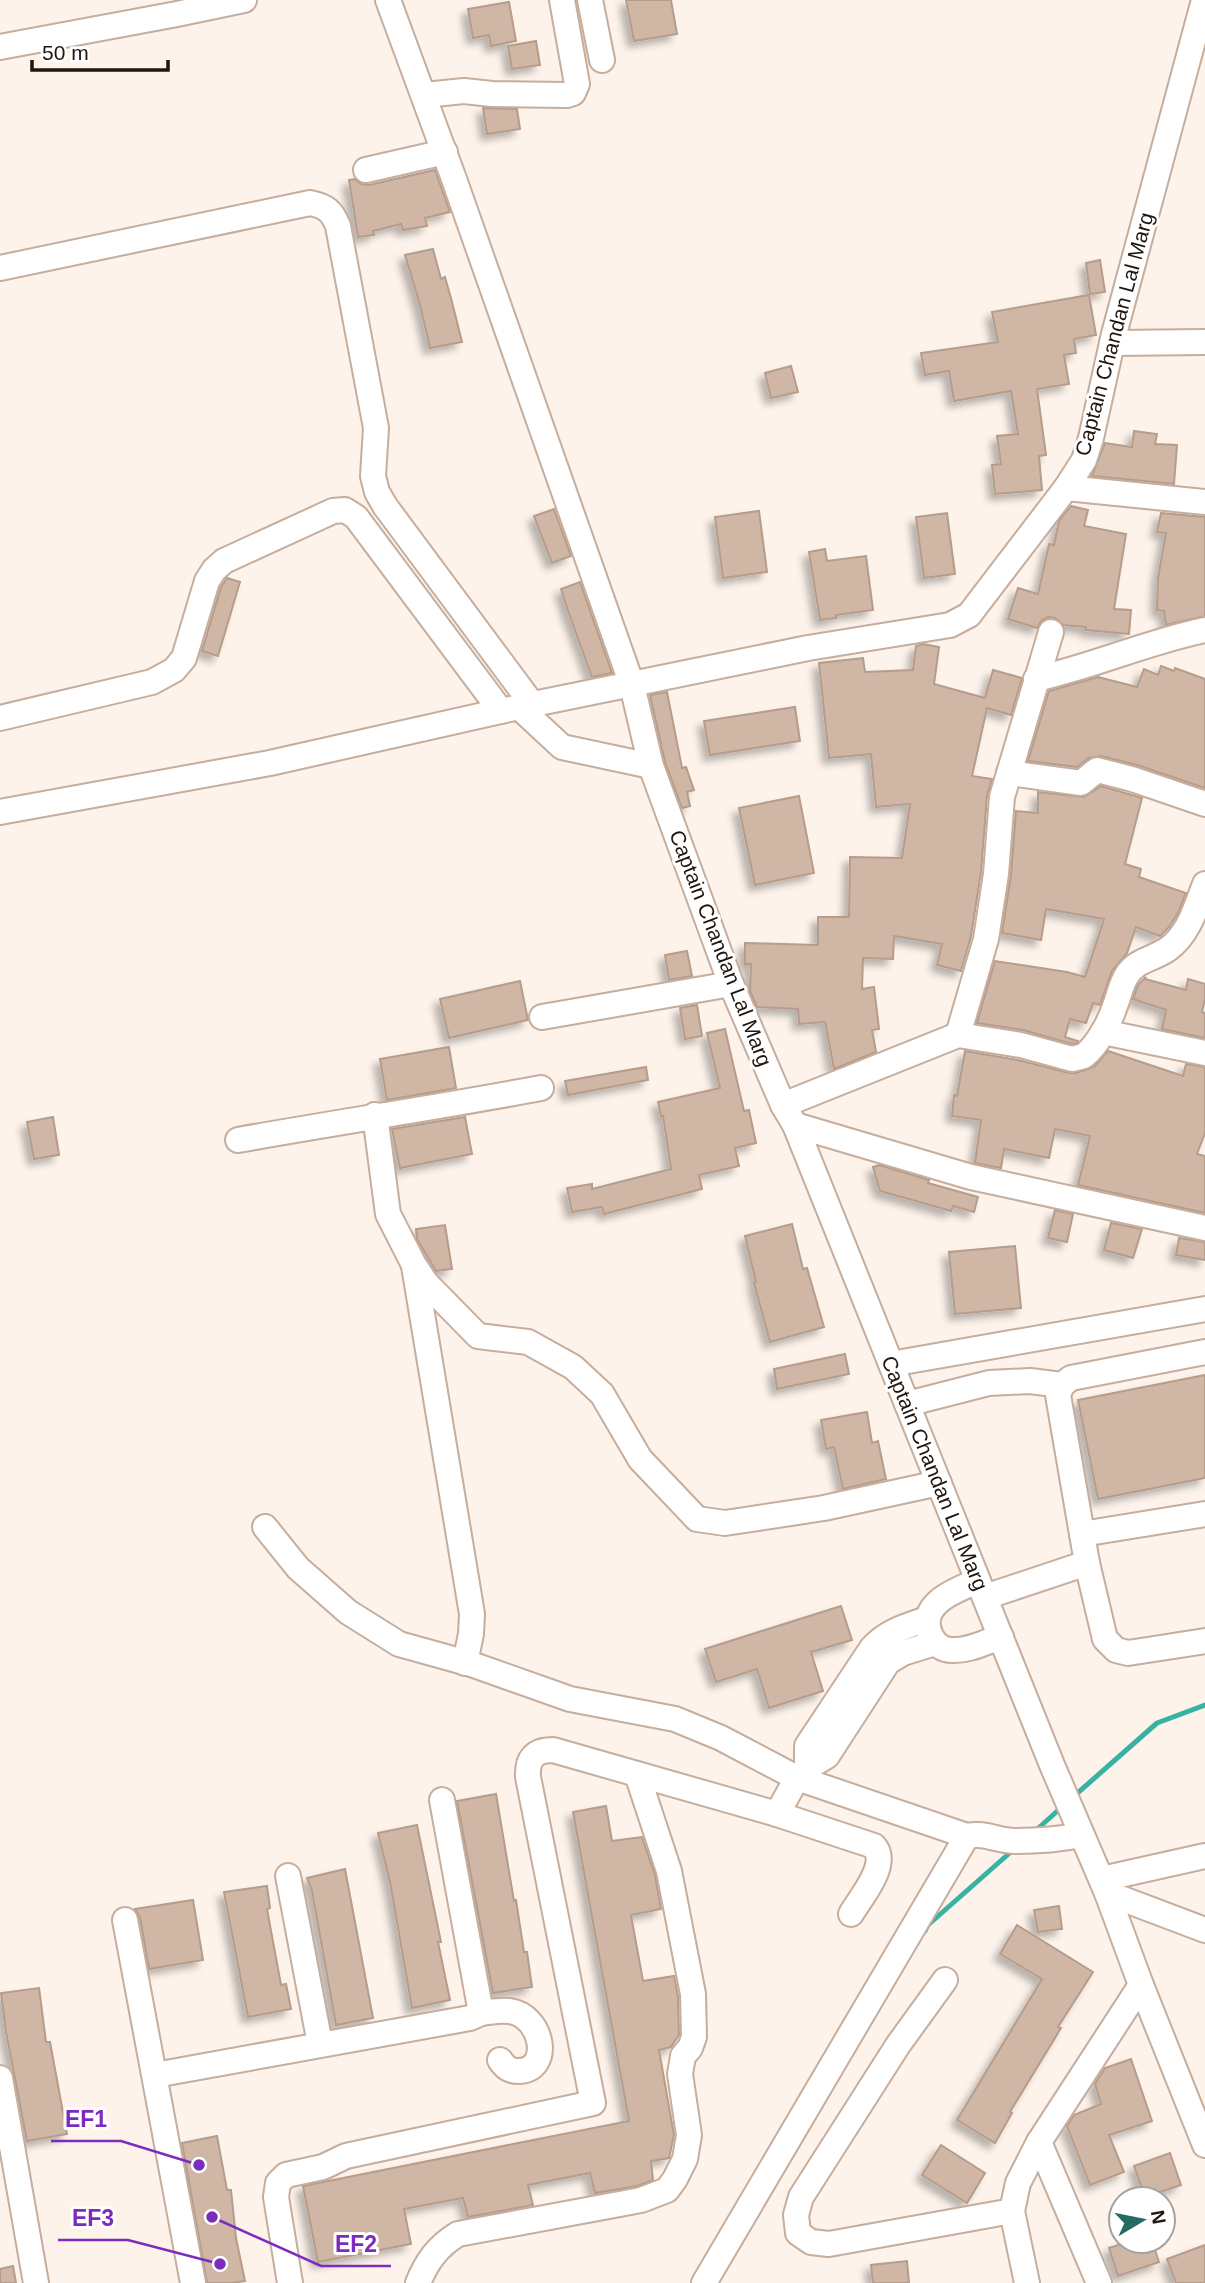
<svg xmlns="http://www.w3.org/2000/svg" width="1205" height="2283" viewBox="0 0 1205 2283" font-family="Arial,sans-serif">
<defs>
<filter id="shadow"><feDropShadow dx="-6" dy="6" stdDeviation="3.5" flood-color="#0004"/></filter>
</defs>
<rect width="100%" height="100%" fill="#fdf3eb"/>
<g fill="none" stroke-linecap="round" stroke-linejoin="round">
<g stroke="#39b2a4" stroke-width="5">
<polyline points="1073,1797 1157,1723 1205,1705"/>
<polyline points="1034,1832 1063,1806"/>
<polyline points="925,1931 928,1925 1013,1850"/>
</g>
</g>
<g fill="#cfb6a5" stroke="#b59c8b" stroke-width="2" filter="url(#shadow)">
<polygon points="626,0 671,0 677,34 634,41"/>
<polygon points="509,2 516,41 491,46 489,35 473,38 468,9"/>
<polygon points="536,41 540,65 512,69 508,46"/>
<polygon points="483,108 517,109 520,129 487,134"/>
<polygon points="435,170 450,212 425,218 427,226 403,230 401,224 373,231 374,235 358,237 349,180 355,179 361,184 369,185"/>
<polygon points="433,249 441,279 445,277 452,302 462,342 430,348 420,305 405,255"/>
<polygon points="1100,260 1105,292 1090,294 1086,263"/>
<polygon points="1089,295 1096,335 1074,339 1076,353 1064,355 1069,384 1037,389 1046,455 1039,456 1042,490 995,494 992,465 1001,464 997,436 1018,434 1011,391 954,401 949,371 925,375 921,353 998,342 992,312"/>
<polygon points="791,366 798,392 771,398 765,373"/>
<polygon points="1134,431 1157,434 1155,444 1177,445 1174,484 1092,476 1105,443 1132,447"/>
<polygon points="1071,506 1088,510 1084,526 1126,534 1114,609 1131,610 1129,634 1086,630 1086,627 1063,625 1055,618 1048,617 1041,621 1037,628 1008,619 1018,588 1038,594 1049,544 1054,545 1059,521"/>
<polygon points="554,509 571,556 552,563 534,516"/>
<polygon points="759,511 767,572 723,578 715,517"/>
<polygon points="947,513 955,574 924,578 916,517"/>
<polygon points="1161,513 1205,517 1205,616 1166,625 1164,611 1157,610 1158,578 1166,533 1157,532"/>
<polygon points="825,549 827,561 866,556 873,610 836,615 836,618 820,620 809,552"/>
<polygon points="227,578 240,582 218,656 202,651 221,587"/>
<polygon points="580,582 612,673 592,677 568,611 561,589"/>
<polygon points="923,644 939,647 934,684 985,698 993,670 1022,678 1011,715 987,708 972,776 992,779 987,796 981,872 971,936 961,971 937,965 942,944 894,936 893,959 863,958 862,989 874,987 879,1029 872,1030 876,1052 834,1069 825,1022 799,1024 798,1009 757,1007 750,991 751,964 745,964 745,943 818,945 818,917 849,917 850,857 902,858 910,804 876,807 871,754 829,758 819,663 863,658 865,672 913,670 916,646"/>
<polygon points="1161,666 1174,671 1175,668 1205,679 1205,788 1137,765 1101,756 1088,758 1077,767 1028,761 1049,691 1098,677 1137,687 1144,669 1158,675"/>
<polygon points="667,692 682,768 686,767 694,790 687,792 690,806 682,808 665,762 650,695"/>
<polygon points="795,707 800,741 710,755 704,721"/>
<polygon points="1101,786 1142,798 1125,864 1141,869 1139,877 1186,893 1178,913 1169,927 1160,936 1136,927 1127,953 1112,971 1100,1005 1093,1003 1086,1023 1070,1019 1065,1037 1078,1041 1077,1043 1072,1044 1023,1030 977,1023 995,961 1067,972 1085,977 1104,919 1046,909 1041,940 1002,933 1011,875 1016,811 1038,813 1038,792 1084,797"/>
<polygon points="799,796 814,873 755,885 739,808"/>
<polygon points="687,951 692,976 669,980 665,955"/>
<polygon points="1146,977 1145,979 1186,990 1188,979 1205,984 1205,999 1202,1012 1205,1013 1205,1038 1162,1029 1166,1010 1133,999 1138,985"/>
<polygon points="520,981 528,1020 449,1038 440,999"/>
<polygon points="697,1005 702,1036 685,1039 680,1008"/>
<polygon points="725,1029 744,1111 749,1110 756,1143 735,1148 739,1166 699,1175 702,1189 604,1214 602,1207 572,1212 567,1188 592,1184 592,1189 671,1169 663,1116 661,1116 658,1102 720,1088 707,1033"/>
<polygon points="449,1047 456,1088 387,1100 380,1059"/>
<polygon points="965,1051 1018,1060 1069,1073 1076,1073 1094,1067 1108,1051 1183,1076 1186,1064 1205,1067 1205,1133 1197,1154 1205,1156 1205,1213 1078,1185 1090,1136 1055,1129 1049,1158 1004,1149 1001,1168 975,1163 981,1120 952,1116 954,1095 957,1096"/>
<polygon points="646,1067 648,1080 568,1095 565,1081"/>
<polygon points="53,1117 59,1155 34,1159 27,1122"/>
<polygon points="465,1117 472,1154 400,1168 392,1129"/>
<polygon points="879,1165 929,1180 928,1183 978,1197 974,1212 953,1206 951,1211 880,1191 873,1167"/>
<polygon points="1055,1210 1073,1214 1067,1242 1048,1238"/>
<polygon points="1111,1223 1142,1229 1133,1258 1104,1250"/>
<polygon points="792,1224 803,1269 807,1268 824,1327 770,1342 754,1283 756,1282 745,1236"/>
<polygon points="445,1225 452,1269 436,1271 417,1239 416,1229"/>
<polygon points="1179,1238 1205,1242 1205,1260 1176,1255"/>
<polygon points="1015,1246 1021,1308 955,1314 949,1252"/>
<polygon points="845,1354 849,1374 777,1389 774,1369"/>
<polygon points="1205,1375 1205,1478 1098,1499 1078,1400"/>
<polygon points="867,1412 872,1443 878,1441 886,1479 843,1489 834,1447 826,1449 821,1420"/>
<polygon points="841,1606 852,1640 811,1652 823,1691 769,1708 757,1669 716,1682 705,1649"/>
<polygon points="496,1794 514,1901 516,1900 524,1952 527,1952 532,1987 493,1993 457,1801"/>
<polygon points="606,1806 612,1841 642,1837 655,1875 661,1909 631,1915 643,1981 674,1976 678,1996 679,2035 671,2047 659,2050 674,2135 669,2158 651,2161 653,2180 637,2186 595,2193 590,2173 528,2185 533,2205 468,2217 463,2198 404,2209 411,2244 318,2262 303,2186 629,2121 573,1812"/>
<polygon points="417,1825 441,1942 438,1942 450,2000 412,2008 390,1882 378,1833"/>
<polygon points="345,1869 373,2018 336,2025 312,1891 307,1878"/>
<polygon points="267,1886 270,1908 267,1909 281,1985 286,1984 291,2009 248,2017 224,1892"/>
<polygon points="193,1900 203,1960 149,1969 140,1917 135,1909"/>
<polygon points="1059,1906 1062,1929 1038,1932 1034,1910"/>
<polygon points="1017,1925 1093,1972 1058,2027 1061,2028 1010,2112 1012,2113 995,2143 957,2120 1042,1979 1000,1954"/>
<polygon points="39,1988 46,2042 50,2042 67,2134 27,2141 6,2032 1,1993"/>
<polygon points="1131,2059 1152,2121 1109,2135 1124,2172 1090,2185 1067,2126 1074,2115 1101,2104 1095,2084 1105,2068"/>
<polygon points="217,2136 227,2190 231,2190 236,2238 245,2281 233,2283 207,2283 182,2143"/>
<polygon points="941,2145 985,2173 967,2203 922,2175"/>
<polygon points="1170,2153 1181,2185 1145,2197 1134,2166"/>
<polygon points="1131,2241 1152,2241 1159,2262 1118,2276 1109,2248"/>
<polygon points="1205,2245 1205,2283 1176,2283 1167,2259"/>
<polygon points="907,2261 909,2283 873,2283 871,2265"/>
<polygon points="13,2266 16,2283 0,2283 0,2269"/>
</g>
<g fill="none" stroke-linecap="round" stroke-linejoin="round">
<g stroke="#c6ad9c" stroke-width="28">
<g id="minor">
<polyline points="388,0 454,179 632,685 651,766 731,984 783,1105 795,1125 1052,1765 1107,1893 1141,1985 1205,2145"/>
<polyline points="590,0 602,60"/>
<polyline points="0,47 177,14 244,0"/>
<polyline points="424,95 464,91 492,94 567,95 573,93 577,84 562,0"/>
<polyline points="366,170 445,152"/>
<path d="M 0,268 L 310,203 C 326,206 332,211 338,226 L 376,428 L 373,476 L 377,492 L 385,506 L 532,704"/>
<polyline points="1112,343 1205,342"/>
<polyline points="1066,488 1205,502"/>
<path d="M 1036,679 C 1094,666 1147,642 1205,630"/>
<polyline points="519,707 562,747 651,766"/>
<polyline points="0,718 152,682 174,670 184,658 207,581 214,570 224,561 333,511 345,510 356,517 501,711"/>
<polyline points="1009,773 1081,783 1097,770 1132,779 1205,804"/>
<polyline points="0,812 270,763 519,707 808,648 950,625 969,615 1066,488 1084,460 1091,438 1114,334 1204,0"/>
<polyline points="542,1017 731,984"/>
<polyline points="1103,1032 1205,1053"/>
<polyline points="958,1035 986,939 996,874 1002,797 1051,632"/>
<path d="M 783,1105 L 958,1035 L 1021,1045 L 1072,1059 L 1084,1056 C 1098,1044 1109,1024 1115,1006 C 1119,996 1121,984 1127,975 C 1136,960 1154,959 1168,949 C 1189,934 1196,907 1205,884"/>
<polyline points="375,1115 388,1214 414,1265 426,1283 478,1336 528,1342 573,1367 602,1394 640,1459 697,1519 725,1523 824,1508 939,1483"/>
<polyline points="795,1125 971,1177 1205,1228"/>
<path d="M 238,1140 C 339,1122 440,1107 541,1088"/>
<polyline points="414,1266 472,1614 471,1634 465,1663"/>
<polyline points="1205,1352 1071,1378 1062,1385 1058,1395 1087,1563 1105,1639 1116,1650 1128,1653 1205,1641"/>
<polyline points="891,1364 1205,1309"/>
<polyline points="907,1404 989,1383 1030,1381 1062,1385"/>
<path d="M 265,1527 L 298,1568 L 348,1612 L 399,1644 L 471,1664 L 570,1699 L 675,1719 L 721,1738 L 797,1778 L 967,1836 C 986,1832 997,1841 1015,1841 C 1037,1841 1061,1839 1081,1835"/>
<polyline points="1082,1534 1205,1514"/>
<path d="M 978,1581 C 956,1590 916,1604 931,1636 C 935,1644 942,1650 952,1650 C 969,1651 985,1642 1001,1637"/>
<polyline points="985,1597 1087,1563"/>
<path d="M 807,1768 L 807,1746 L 872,1648 C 887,1631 907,1626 927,1619"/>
<path d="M 777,1814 L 874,1846 C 890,1864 861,1897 851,1914"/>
<polyline points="288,1876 320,2044"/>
<polyline points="1102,1879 1205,1856"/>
<polyline points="1107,1893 1205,1930"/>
<polyline points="125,1920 193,2283"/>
<polyline points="945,1980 898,2045 801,2197 796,2215 798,2233 811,2242 829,2244 1012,2211"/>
<path d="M 481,2013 C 490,2012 500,2010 509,2011 C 543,2015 553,2071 518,2071 C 509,2071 505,2067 500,2060"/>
<polyline points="155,2075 470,2018 481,2013 442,1800"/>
<polyline points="0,2078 36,2283"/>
<polyline points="1039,2142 1099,2283"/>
<path d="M 290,2283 L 276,2197 L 278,2183 L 286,2175 L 323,2167 L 346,2156 L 593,2103 L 528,1777 C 527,1759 534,1750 553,1750 L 777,1814 L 797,1778 L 807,1768 L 827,1756 L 888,1662 L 903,1653 L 935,1643"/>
<path d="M 418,2283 C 427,2261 438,2246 458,2234 L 641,2200 L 667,2190 L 675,2179 L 685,2159 L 689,2135 L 680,2074 L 683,2056 L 690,2048 L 694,2037 L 693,1994 L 669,1871 L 637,1774"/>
<polyline points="704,2283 967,1836"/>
<polyline points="1027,2283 1012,2211 1018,2183 1039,2142 1141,1985"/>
</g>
</g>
<use href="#minor" stroke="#fff" stroke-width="24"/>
</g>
<g text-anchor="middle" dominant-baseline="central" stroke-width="6" stroke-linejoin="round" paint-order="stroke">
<g font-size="21" fill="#1f1610" stroke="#fff">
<text transform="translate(1114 334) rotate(-75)">Captain Chandan Lal Marg</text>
<text transform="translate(721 948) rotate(69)">Captain Chandan Lal Marg</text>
<text transform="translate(935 1473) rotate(68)">Captain Chandan Lal Marg</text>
</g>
</g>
<path fill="none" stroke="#7b2cbf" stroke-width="2.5" d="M199 2165L121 2141H51M220 2264L128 2240H58M212 2217L321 2266H391"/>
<g fill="#7b2cbf" stroke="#fff" stroke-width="2.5">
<circle cx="199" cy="2165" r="7"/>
<circle cx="220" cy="2264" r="7"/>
<circle cx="212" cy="2217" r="7"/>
</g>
<g font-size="23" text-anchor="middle" font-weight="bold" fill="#7b2cbf" stroke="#fff" stroke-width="6" stroke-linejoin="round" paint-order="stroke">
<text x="86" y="2127">EF1</text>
<text x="93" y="2226">EF3</text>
<text x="356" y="2252">EF2</text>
</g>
<g transform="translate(1142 2220) rotate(80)"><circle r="33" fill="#ffffff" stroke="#a5a29f" stroke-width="2"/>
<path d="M0-5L12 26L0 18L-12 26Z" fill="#236b63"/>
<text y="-10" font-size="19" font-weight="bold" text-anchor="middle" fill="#1f1610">N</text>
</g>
<path d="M32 60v10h136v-10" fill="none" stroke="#1f1610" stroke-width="3.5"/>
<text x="42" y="60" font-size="21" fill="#1f1610" stroke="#ffffff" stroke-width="5" paint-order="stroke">50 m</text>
</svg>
